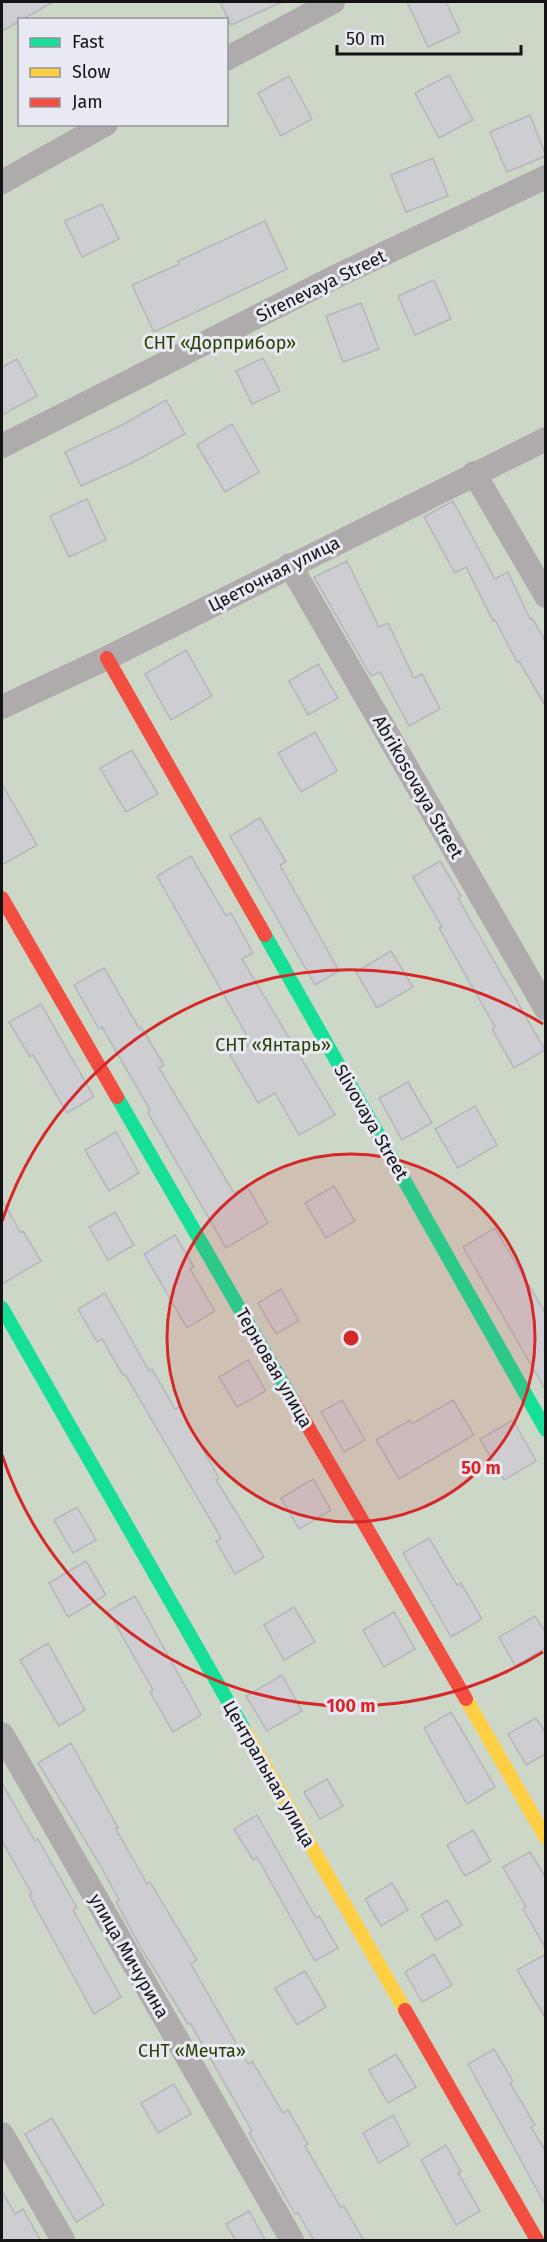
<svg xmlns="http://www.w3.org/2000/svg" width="547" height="2242" viewBox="0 0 547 2242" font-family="'Fira Sans',sans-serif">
<rect width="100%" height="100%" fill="#ebebf1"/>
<path fill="#cdd7c7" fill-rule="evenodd" d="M 2,2 L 545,2 L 545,2240 L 2,2240 ZM 20,20 L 226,20 L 226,124 L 20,124 Z"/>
<g fill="#cdcdd2" stroke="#b5b6ba" stroke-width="1.5">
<polygon points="2,2 53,2 2,31"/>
<polygon points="220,2 282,2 231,25"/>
<polygon points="407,2 446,2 460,32 428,47"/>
<polygon points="449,75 473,120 439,138 415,93"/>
<polygon points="289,76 312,119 281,136 258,93"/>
<polygon points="530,115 546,156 507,172 490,132"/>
<polygon points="433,158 448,196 406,212 391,175"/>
<polygon points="102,204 119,239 82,257 65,221"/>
<polygon points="265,221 287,269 154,332 132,285 179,264 178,261"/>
<polygon points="434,280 451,319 415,335 398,296"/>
<polygon points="361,303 379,349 343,362 326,316"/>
<polygon points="263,358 280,391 252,404 236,371"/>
<polygon points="17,359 37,396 2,415 2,367"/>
<polygon points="166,400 185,434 132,463 81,486 65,452 122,425"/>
<polygon points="232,424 259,472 225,492 197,445"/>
<polygon points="87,499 106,540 69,557 50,516"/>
<polygon points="453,501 495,579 508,572 530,619 532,618 546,642 546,707 519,661 517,662 495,620 493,621 466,567 455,573 424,517"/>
<polygon points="347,561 379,627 388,623 414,678 422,674 440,709 409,726 380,672 371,676 314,577"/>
<polygon points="186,650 212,696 171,720 145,674"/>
<polygon points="318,664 338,698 308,715 289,681"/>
<polygon points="315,732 337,771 301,792 278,753"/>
<polygon points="132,750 158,794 126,812 100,768"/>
<polygon points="2,784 37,845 2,865"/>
<polygon points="260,818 286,862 280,865 339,971 315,985 230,836"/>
<polygon points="191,856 226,916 231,913 253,953 242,959 335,1115 299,1135 275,1093 258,1103 230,1055 251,1043 157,876"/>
<polygon points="440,861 461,896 458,898 545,1050 514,1068 492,1029 495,1027 439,928 442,927 413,877"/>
<polygon points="391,951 413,987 377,1008 356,972"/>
<polygon points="104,968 139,1028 141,1027 164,1065 159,1068 234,1193 247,1186 268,1223 226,1248 148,1113 150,1110 102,1027 99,1029 74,985"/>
<polygon points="41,1004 94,1097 67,1113 33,1055 30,1057 9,1022"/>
<polygon points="408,1082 432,1123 402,1140 379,1098"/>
<polygon points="475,1106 497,1145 458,1168 435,1129"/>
<polygon points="116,1132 139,1173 109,1191 85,1150"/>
<polygon points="334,1186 355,1221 326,1238 305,1203"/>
<polygon points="2,1200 21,1233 23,1231 41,1261 2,1284"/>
<polygon points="115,1212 134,1245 108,1260 89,1227"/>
<polygon points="495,1228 546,1314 546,1391 463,1247"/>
<polygon points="175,1235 194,1267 190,1269 215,1311 187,1328 144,1254"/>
<polygon points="281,1289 299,1321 276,1334 258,1303"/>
<polygon points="105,1293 149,1371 152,1369 175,1409 179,1407 219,1478 216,1480 264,1557 235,1574 216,1541 221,1538 125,1374 123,1375 102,1339 97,1342 78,1309"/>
<polygon points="248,1360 266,1391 237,1407 219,1377"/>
<polygon points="342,1400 365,1440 344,1452 321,1412"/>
<polygon points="453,1400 474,1435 399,1479 376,1440 410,1420 412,1424"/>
<polygon points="513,1420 536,1461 504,1480 480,1439"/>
<polygon points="313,1479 331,1510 299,1529 281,1498"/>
<polygon points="77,1507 96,1540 73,1553 54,1520"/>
<polygon points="429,1538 457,1585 461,1583 482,1619 451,1637 403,1553"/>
<polygon points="86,1561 106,1595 68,1617 49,1583"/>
<polygon points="135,1596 201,1715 173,1732 150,1692 153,1690 108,1611"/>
<polygon points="294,1607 315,1642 284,1660 264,1625"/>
<polygon points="394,1612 415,1649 384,1667 363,1630"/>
<polygon points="535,1616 546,1633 546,1648 515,1666 499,1637"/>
<polygon points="48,1643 85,1710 59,1726 20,1660"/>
<polygon points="282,1675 302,1711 267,1731 246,1696"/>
<polygon points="451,1712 495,1787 467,1804 424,1728"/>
<polygon points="536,1718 546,1733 546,1754 526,1765 508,1734"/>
<polygon points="71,1743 118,1828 116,1829 147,1884 150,1882 197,1960 191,1964 248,2064 252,2061 283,2113 288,2110 308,2144 305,2146 341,2208 344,2206 364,2241 314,2241 298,2213 295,2214 249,2133 252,2131 190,2023 188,2024 141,1948 116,1902 119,1900 99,1863 38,1763"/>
<polygon points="327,1779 343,1806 320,1819 304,1792"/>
<polygon points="2,1783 35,1841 38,1839 77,1908 73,1910 121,1997 94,2014 29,1895 32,1894 2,1841"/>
<polygon points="257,1815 316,1918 319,1916 338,1948 315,1961 257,1857 253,1860 234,1829"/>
<polygon points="473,1830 491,1861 465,1876 447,1845"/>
<polygon points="530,1852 546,1878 546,1949 523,1909 526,1907 503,1867"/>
<polygon points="392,1883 408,1910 381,1926 365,1899"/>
<polygon points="447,1900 462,1925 436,1940 421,1915"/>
<polygon points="434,1954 452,1985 422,2002 405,1972"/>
<polygon points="546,1954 546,2019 517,1970"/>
<polygon points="305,1971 326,2007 297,2025 275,1988"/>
<polygon points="494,2049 513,2081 510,2083 535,2125 531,2127 546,2152 546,2206 468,2064"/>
<polygon points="396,2054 416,2087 388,2103 369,2070"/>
<polygon points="174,2084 191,2114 158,2133 141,2103"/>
<polygon points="393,2115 409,2145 379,2163 363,2133"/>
<polygon points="52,2118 104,2205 76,2222 25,2134"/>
<polygon points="446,2145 461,2172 458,2173 480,2211 456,2225 421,2160"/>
<polygon points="2,2191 15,2214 23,2209 41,2241 2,2241"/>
<polygon points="249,2211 266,2241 236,2241 226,2224"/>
</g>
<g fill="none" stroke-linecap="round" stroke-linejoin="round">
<g stroke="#afaaab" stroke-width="24">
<polyline points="226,59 333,2"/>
<polyline points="2,182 106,124"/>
<polyline points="2,446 337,276 546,177"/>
<polyline points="474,473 546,596"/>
<polyline points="290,565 546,1009"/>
<polyline points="2,707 107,658 546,439"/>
<polyline points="2,1734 292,2240"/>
<polyline points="2,2134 63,2240"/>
</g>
<g stroke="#16e098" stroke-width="14">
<polyline points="265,935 546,1430"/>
<polyline points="117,1097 293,1401"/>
<polyline points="2,1308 245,1731"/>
</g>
<g stroke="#ffcf43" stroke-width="14">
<polyline points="466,1699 546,1838"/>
<polyline points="245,1731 405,2010"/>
</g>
<g stroke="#f24e42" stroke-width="14">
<polyline points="107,658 265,935"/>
<polyline points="2,898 117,1097"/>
<polyline points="293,1401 466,1699"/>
<polyline points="405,2010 537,2240"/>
</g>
</g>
<circle cx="351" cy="1338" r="184" fill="#d62828" fill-opacity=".12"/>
<g fill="none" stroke="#d62828" stroke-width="3">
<circle cx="351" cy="1338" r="184"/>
<path d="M543 1652A368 368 0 0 1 2 1455M2 1221A368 368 0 0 1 543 1024"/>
</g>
<g text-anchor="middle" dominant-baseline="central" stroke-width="6" stroke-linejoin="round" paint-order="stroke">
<g font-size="18" fill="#131316" stroke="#e9e9f3">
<text transform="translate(321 286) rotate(-26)">Sirenevaya Street</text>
<text transform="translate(274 574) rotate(-27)">Цветочная улица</text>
<text transform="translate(418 787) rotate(60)">Abrikosovaya Street</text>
<text transform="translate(371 1122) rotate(60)">Slivovaya Street</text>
<text transform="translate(274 1368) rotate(60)">Терновая улица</text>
<text transform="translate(269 1774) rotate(60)">Центральная улица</text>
<text transform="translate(129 1956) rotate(60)">улица Мичурина</text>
</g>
<g font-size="18" fill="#264000" stroke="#e9e9f3">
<text x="220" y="343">СНТ «Дорприбор»</text>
<text x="273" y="1045">СНТ «Янтарь»</text>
<text x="192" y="2051">СНТ «Мечта»</text>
</g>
</g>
<circle cx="351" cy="1338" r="9" fill="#d62828" stroke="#e9e9f3" stroke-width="3"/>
<g font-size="18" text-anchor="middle" font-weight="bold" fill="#d62828" stroke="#e9e9f3" stroke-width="6" stroke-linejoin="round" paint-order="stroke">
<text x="481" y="1474">50 m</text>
<text x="351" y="1712">100 m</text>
</g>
<rect width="547" height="2242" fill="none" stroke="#131316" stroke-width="6"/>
<rect x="18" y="18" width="210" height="108" fill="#e9e9f3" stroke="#93939b" stroke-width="1.5"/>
<rect x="30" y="38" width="30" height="9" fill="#16e098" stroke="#93939b" stroke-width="1.5"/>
<text x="72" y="48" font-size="18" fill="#131316">Fast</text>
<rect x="30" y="68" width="30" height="9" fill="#ffcf43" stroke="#93939b" stroke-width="1.5"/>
<text x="72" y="78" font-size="18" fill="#131316">Slow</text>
<rect x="30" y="98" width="30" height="9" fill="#f24e42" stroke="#93939b" stroke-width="1.5"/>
<text x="72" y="108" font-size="18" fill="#131316">Jam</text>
<path d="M337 45v9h184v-9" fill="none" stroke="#131316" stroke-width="3"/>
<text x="346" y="45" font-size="18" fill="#131316" stroke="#e9e9f3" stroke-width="4.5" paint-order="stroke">50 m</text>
</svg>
